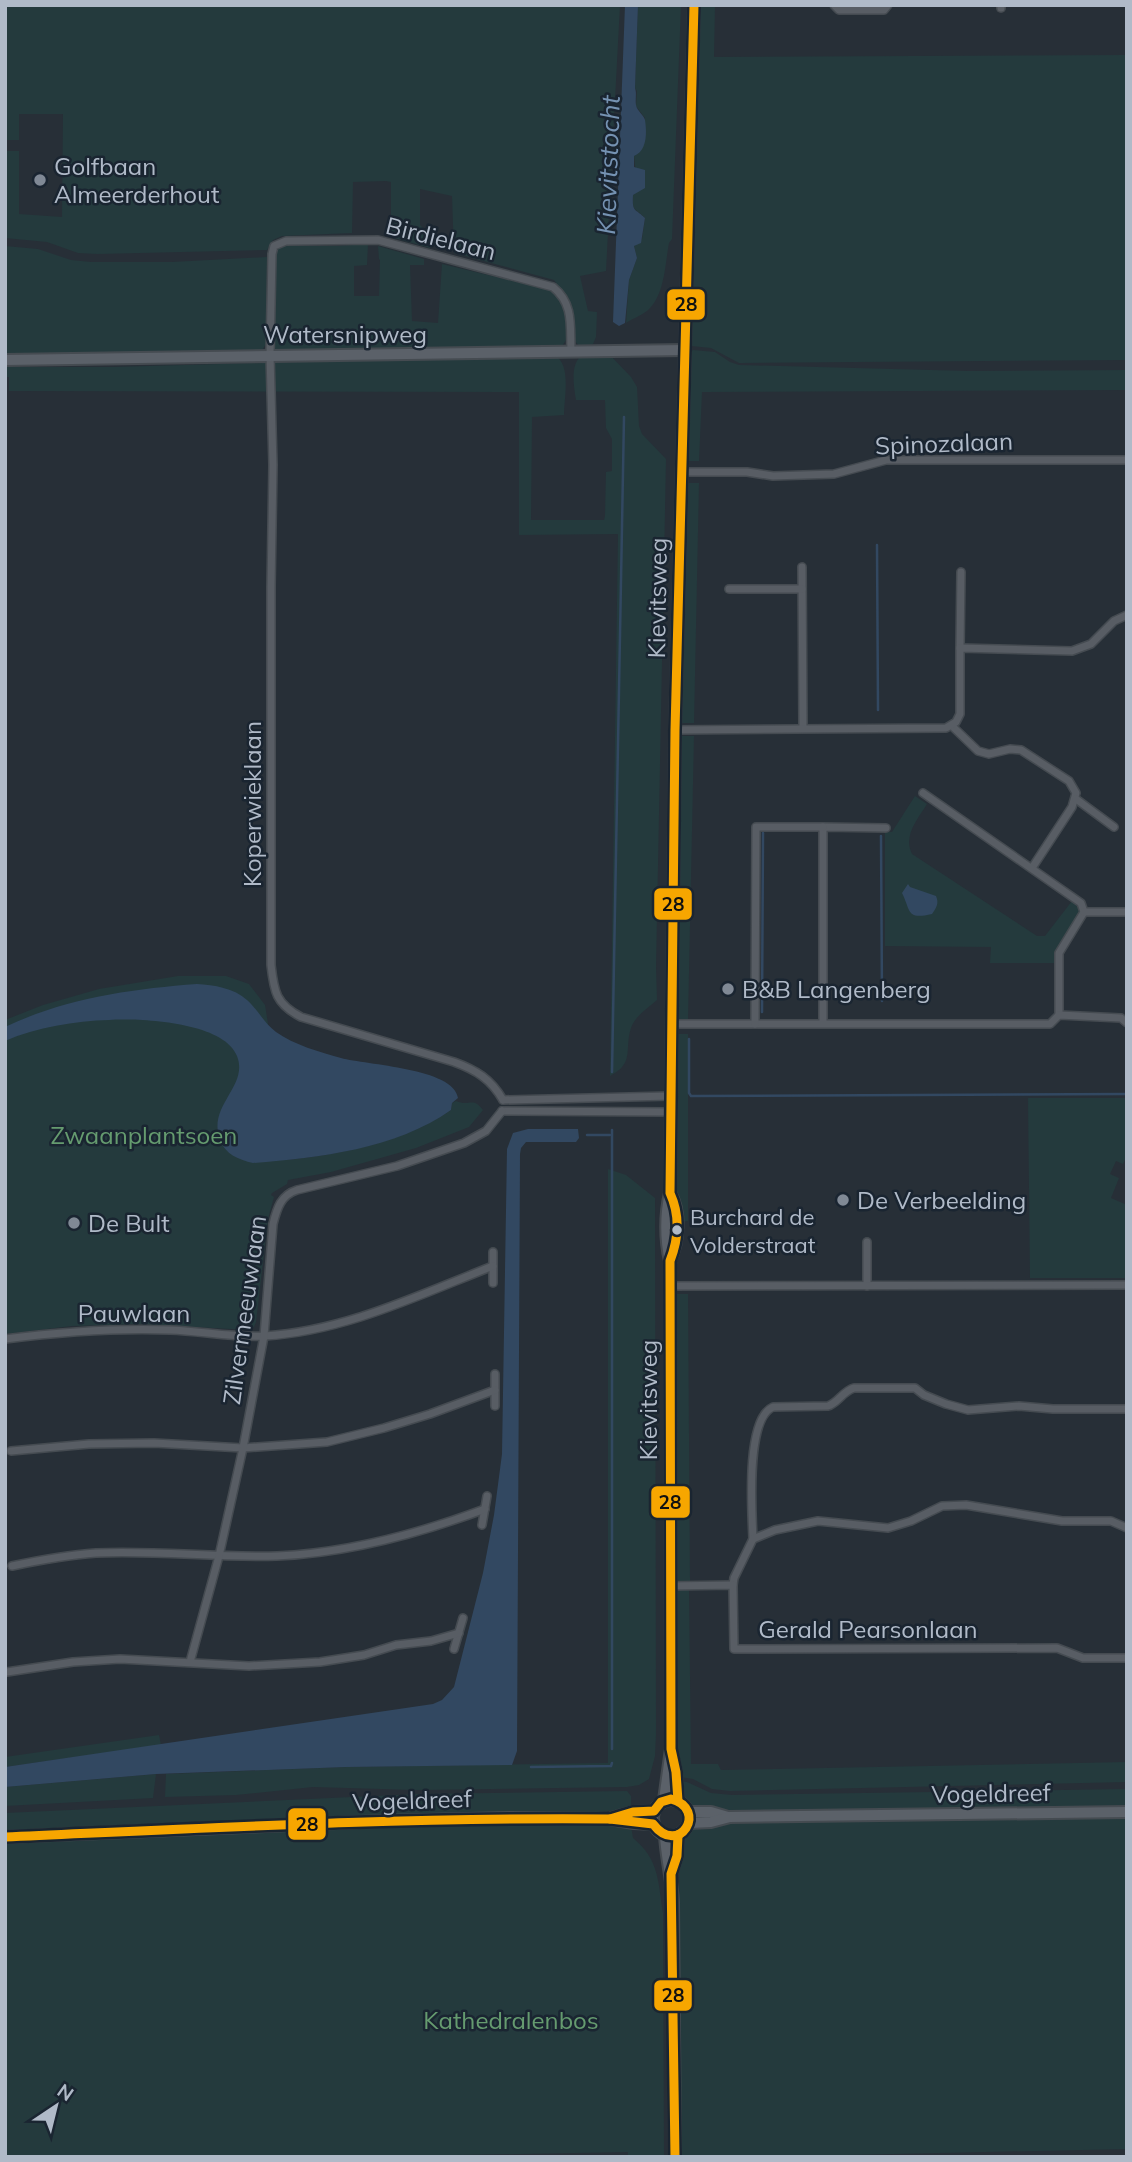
<svg xmlns="http://www.w3.org/2000/svg" width="1132" height="2162" viewBox="0 0 1132 2162" font-family="Mulish,sans-serif">
<rect width="100%" height="100%" fill="#272f37"/>
<g fill="#243a3d">
<polygon points="5,5 620,5 606,271 580,276 588,311 597,312 596,337 593,344 580,347 573,339 572,308 568,298 554,280 454,253 452,196 420,189 420,225 430,235 430,248 391,237 391,182 386,181 353,182 352,233 282,236 273,240 267,250 98,254 78,253 47,242 5,238 5,151 19,151 19,214 62,217 63,114 19,114 19,140 5,140"/>
<path d="M 638,5 L 681,5 L 672,239 L 669,243 C 665,264 665,292 650,308 C 644,315 633,318 626,323 L 629,280 L 637,258 L 634,246 L 642,239 L 645,218 C 635,207 632,213 633,195 L 638,191 L 634,156 L 645,118 L 636,106 L 637,91 L 635,88 Z"/>
<polygon points="700,5 715,5 714,57 1127,55 1127,360 739,363 711,348 691,346 689,344"/>
<path d="M 368,244 L 367,265 L 354,266 L 354,296 L 379,296 L 380,260 L 379,259 L 378,246 L 424,259 L 424,265 L 410,265 L 412,321 L 438,323 L 442,264 L 551,290 C 564,303 577,331 561,347 L 276,351 L 274,345 L 276,251 L 281,246 L 337,246 Z"/>
<polygon points="5,246 38,249 71,260 91,262 172,262 267,257 266,344 261,352 12,356 5,354"/>
<polygon points="693,350 715,352 730,362 739,365 968,371 1127,370 1127,390 702,392 699,461 686,461 689,353"/>
<path d="M 608,353 L 631,377 L 637,387 L 639,426 L 642,434 L 666,459 L 656,967 L 657,1000 C 648,1008 635,1016 631,1028 C 624,1050 635,1063 610,1076 L 618,534 L 519,535 L 519,392 L 9,391 L 9,377 L 5,377 L 5,367 L 113,367 L 554,355 C 572,364 564,397 564,415 L 532,417 L 531,520 L 604,520 L 605,516 L 606,472 L 612,471 L 612,439 L 606,428 L 605,400 L 576,400 C 574,388 569,360 584,355 C 591,353 601,354 608,353 Z"/>
<polygon points="686,483 699,483 694,723 680,723"/>
<polygon points="680,736 694,736 688,1020 676,1021"/>
<path d="M 915,796 L 927,804 C 917,820 903,836 912,854 L 1037,936 L 1045,936 L 1072,901 C 1078,906 1081,910 1079,918 L 1058,946 L 1055,963 L 990,963 L 991,947 L 885,946 L 885,832 L 892,832 Z"/>
<path d="M 178,976 L 226,976 L 249,984 L 265,1005 L 285,1129 L 287,1160 C 341,1154 405,1142 451,1110 L 452,1103 L 456,1101 C 470,1107 473,1096 483,1110 L 469,1127 L 416,1148 L 331,1172 L 288,1180 L 287,1184 L 272,1193 L 271,1195 L 274,1197 L 268,1219 L 256,1322 L 254,1327 L 249,1330 L 139,1324 L 72,1326 L 5,1334 L 5,1020 L 43,1005 L 99,989 Z"/>
<polygon points="676,1034 688,1034 688,1221 680,1222 679,1202 674,1181"/>
<polygon points="1028,1098 1127,1098 1127,1156 1123,1164 1116,1161 1110,1174 1119,1178 1111,1198 1127,1205 1127,1278 1030,1278"/>
<polygon points="608,1169 626,1175 655,1198 656,1733 655,1756 649,1779 639,1785 627,1787 416,1790 313,1787 236,1795 165,1797 166,1774 346,1767 608,1763"/>
<polygon points="673,1294 688,1294 690,1582 679,1582 673,1576"/>
<polygon points="689,1589 691,1764 718,1764 721,1770 1127,1762 1127,1782 730,1791 712,1789 693,1779 680,1777 675,1734 673,1595 679,1590"/>
<polygon points="159,1735 161,1745 5,1767 5,1757"/>
<polygon points="156,1774 153,1798 5,1806 5,1787"/>
<polygon points="680,1781 687,1782 711,1793 732,1795 1127,1789 1127,1808 739,1811 692,1806 683,1796"/>
<polygon points="627,1791 631,1796 631,1809 598,1812 205,1821 5,1830 5,1813 418,1794"/>
<path d="M 1127,1818 L 1127,2149 L 803,2156 L 680,2157 L 679,1859 C 682,1842 683,1831 701,1825 L 842,1820 Z"/>
<path d="M 529,1823 L 596,1823 L 631,1826 L 633,1838 C 660,1860 658,1883 663,1913 L 664,2157 L 628,2157 L 628,2152 L 350,2157 L 5,2157 L 5,1844 L 265,1830 Z"/>
</g>
<g fill="#324861">
<path d="M 625,5 L 638,5 L 635,88 C 637,94 635,99 636,105 C 637,111 644,115 645,120 C 647,133 647,151 634,156 L 634,167 L 645,170 L 645,188 L 633,195 C 632,213 635,208 645,218 L 641,243 L 634,246 L 637,258 L 629,280 L 625,323 L 619,326 L 613,322 Z"/>
<path d="M 908,884 L 910,887 L 936,896 C 939,903 937,907 932,914 C 906,920 911,911 902,893 Z"/>
<path d="M 197,984 C 214,985 234,988 247,1000 C 258,1010 264,1023 276,1032 C 294,1045 320,1052 341,1058 C 366,1065 454,1068 458,1098 L 452,1103 L 451,1110 C 396,1149 318,1158 253,1163 C 239,1160 225,1154 220,1140 C 207,1105 249,1087 237,1056 C 224,1022 140,1018 109,1020 C 75,1021 37,1027 5,1041 L 5,1027 C 66,998 131,989 197,984 Z"/>
<polygon points="528,1129 578,1129 579,1138 576,1142 526,1142 521,1148 520,1154 517,1751 512,1765 346,1767 156,1774 5,1787 5,1767 433,1704 442,1700 454,1687 483,1573 494,1515 502,1454 507,1149 513,1133"/>
</g>
<g fill="none" stroke-linecap="round" stroke-linejoin="round">
<g stroke="#324861" stroke-width="2.5">
<polyline points="877,545 878,710"/>
<polyline points="881,836 882,1001"/>
<polyline points="762,1012 763,833"/>
<polyline points="689,1039 689,1093 691,1096 1127,1094"/>
<polyline points="612,1072 624,417"/>
<polyline points="612,1130 612,1749"/>
<polyline points="587,1135 610,1135"/>
<polyline points="531,1767 611,1766 612,1763"/>
<polyline points="430,2157 476,2157"/>
</g>
<g stroke="#454b51" stroke-width="10">
<g id="street">
<polyline points="834,5 839,10 884,10 888,5"/>
<polyline points="1001,8 1001,5"/>
<polyline points="681,472 747,472 773,476 834,474 886,460 1127,460"/>
<polyline points="802,567 803,728"/>
<polyline points="729,589 802,589"/>
<polyline points="960,648 961,572"/>
<polyline points="952,726 978,751 989,754 1010,749 1021,750 1069,781 1076,793 1072,807 1032,868"/>
<polyline points="675,730 946,728 956,722 960,714 960,648 1072,651 1091,644 1114,621 1127,615"/>
<polyline points="923,793 1081,903 1084,912 1059,953 1059,1015"/>
<polyline points="1076,799 1114,827"/>
<polyline points="1084,912 1127,912"/>
<polyline points="823,1023 823,827 886,828"/>
<polyline points="671,1024 1050,1024 1059,1015 1121,1018 1127,1023"/>
<polyline points="755,1024 756,827 823,827"/>
<path d="M 503,1100 C 491,1079 476,1070 454,1062 L 301,1017 C 276,1004 274,992 271,965 L 271,587 L 273,465 L 270,355 L 272,254 L 274,246 L 286,241 L 378,240 L 553,287 C 574,304 570,326 571,351"/>
<polyline points="503,1100 670,1096"/>
<polyline points="502,1111 670,1112"/>
<polyline points="867,1242 867,1286"/>
<polyline points="493,1283 493,1252"/>
<polyline points="669,1286 1127,1285"/>
<path d="M 5,1339 C 60,1332 115,1328 170,1330 C 201,1331 234,1338 265,1336 C 345,1331 419,1295 493,1266"/>
<polyline points="495,1406 495,1374"/>
<polyline points="11,1451 89,1444 154,1443 243,1448 327,1442 384,1428 430,1414 495,1390"/>
<polyline points="482,1525 487,1496"/>
<path d="M 753,1539 C 752,1513 745,1419 773,1407 L 828,1406 C 838,1403 843,1391 854,1388 L 915,1388 L 924,1395 L 946,1404 L 968,1410 L 1019,1406 L 1053,1409 L 1127,1409"/>
<path d="M 12,1566 C 40,1560 67,1555 96,1553 C 156,1550 217,1558 277,1556 C 349,1553 418,1534 485,1509"/>
<polyline points="733,1585 734,1578 753,1539 775,1530 818,1521 888,1528 911,1521 942,1506 966,1505 1062,1521 1111,1521 1127,1528"/>
<polyline points="669,1586 733,1585 734,1649 1057,1648 1083,1658 1127,1658"/>
<polyline points="454,1649 463,1618"/>
<path d="M 190,1662 L 219,1556 L 243,1448 L 264,1336 L 273,1224 C 277,1208 281,1195 297,1190 L 397,1166 L 464,1143 L 486,1131 L 502,1111"/>
<polyline points="7,1672 73,1662 120,1659 249,1666 320,1662 364,1655 396,1645 431,1641 459,1633"/>
</g>
</g>
<g stroke="#454b51" stroke-width="14">
<g id="secondary">
<polyline points="5,360 685,350"/>
<path d="M 670,1260 C 679,1241 681,1211 670,1193"/>
<polyline points="672,1755 676,1772 678,1801"/>
<circle cx="671" cy="1818" r="18"/>
<path d="M 664,1800 L 671,1749 L 670,1261 C 665,1240 665,1214 670,1193 L 675,730 L 694,5"/>
<polyline points="689,1812 711,1812 728,1817"/>
<polyline points="612,1818 633,1812 654,1811"/>
<polyline points="689,1823 711,1822 730,1817 1127,1812"/>
<path d="M 665,1835 C 666,1858 672,1879 673,1902 L 675,2157"/>
<polyline points="5,1837 384,1821 510,1818 610,1819 634,1823 653,1824"/>
<polyline points="671,1874 677,1856 678,1835"/>
</g>
</g>
<use href="#street" stroke="#585d64" stroke-width="7"/>
<use href="#secondary" stroke="#5b6169" stroke-width="10"/>
<g stroke="#1a2531" stroke-width="14">
<g id="bus-1">
<path d="M 671,1799 C 709,1809 679,1858 653,1824 L 610,1819 L 633,1812 L 654,1811 L 661,1802 Z"/>
<path d="M 678,1801 L 676,1772 L 671,1749 L 670,1261 C 679,1238 680,1215 670,1193 L 675,730 L 694,5"/>
<path d="M 5,1837 C 207,1828 408,1817 610,1819"/>
<polyline points="675,2157 671,1874 677,1856 678,1835"/>
</g>
</g>
<use href="#bus-1" stroke="#f7a600" stroke-width="9"/>
</g>
<g fill="#808995" stroke="#1a2531" stroke-width="2.5">
<circle cx="40" cy="180" r="7"/>
<circle cx="728" cy="989" r="7"/>
<circle cx="843" cy="1200" r="7"/>
<circle cx="74" cy="1223" r="7"/>
</g>
<circle fill="#b0bac8" stroke="#1a2531" stroke-width="2.5" cx="677" cy="1230" r="6"/>
<g text-anchor="middle" dominant-baseline="central" stroke-width="5" stroke-linejoin="round" paint-order="stroke">
<g font-size="22" fill="#b0bac8" stroke="#1a2531" text-anchor="start">
<text x="690" y="1217">Burchard de<tspan x="690" dy="28">Volderstraat</tspan></text>
</g>
<g font-size="24" fill="#b0bac8" stroke="#1a2531" text-anchor="start">
<text x="54" y="166">Golfbaan<tspan x="54" dy="28">Almeerderhout</tspan></text>
<text x="742" y="989">B&amp;B Langenberg</text>
<text x="857" y="1200">De Verbeelding</text>
<text x="88" y="1223">De Bult</text>
</g>
<g font-size="24" fill="#b0bac8" stroke="#1a2531">
<text transform="translate(441 238) rotate(14)">Birdielaan</text>
<text x="345" y="334">Watersnipweg</text>
<text transform="translate(944 443) rotate(-2)">Spinozalaan</text>
<text transform="translate(657 598) rotate(-89)">Kievitsweg</text>
<text transform="translate(252 804) rotate(-90)">Koperwieklaan</text>
<text transform="translate(244 1310) rotate(-82)">Zilvermeeuwlaan</text>
<text x="134" y="1313">Pauwlaan</text>
<text transform="translate(648 1400) rotate(-90)">Kievitsweg</text>
<text x="868" y="1629">Gerald Pearsonlaan</text>
<text transform="translate(991 1793) rotate(-1)">Vogeldreef</text>
<text transform="translate(412 1800) rotate(-2)">Vogeldreef</text>
</g>
<g font-size="24" fill="#659b6f" stroke="#1a2531">
<text x="144" y="1135">Zwaanplantsoen</text>
<text x="511" y="2020">Kathedralenbos</text>
</g>
<g font-size="26" font-style="italic" fill="#7592b2" stroke="#1a2531">
<text transform="translate(608 165) rotate(-88)">Kievitstocht</text>
</g>
</g>
<g stroke="#1a2531" stroke-width="2.5">
<rect x="666" y="288" width="40" height="33" rx="7" fill="#f7a600"/>
<rect x="653" y="887" width="40" height="34" rx="7" fill="#f7a600"/>
<rect x="650" y="1485" width="41" height="34" rx="7" fill="#f7a600"/>
<rect x="287" y="1807" width="40" height="34" rx="7" fill="#f7a600"/>
<rect x="653" y="1979" width="40" height="33" rx="7" fill="#f7a600"/>
</g>
<g font-size="19" text-anchor="middle" font-weight="bold" fill="#111">
<text x="686" y="311">28</text>
<text x="673" y="911">28</text>
<text x="670" y="1509">28</text>
<text x="307" y="1831">28</text>
<text x="673" y="2002">28</text>
</g>
<rect width="1132" height="2162" fill="none" stroke="#b0bac8" stroke-width="14"/>
<g transform="translate(56 2106) rotate(35)" stroke="#1a2531" stroke-width="5" paint-order="stroke">
<path d="M0-5L12 26L0 18L-12 26Z" fill="#b0bac8"/>
<text y="-10" font-size="19" font-weight="bold" text-anchor="middle" fill="#b0bac8">N</text>
</g>
</svg>
